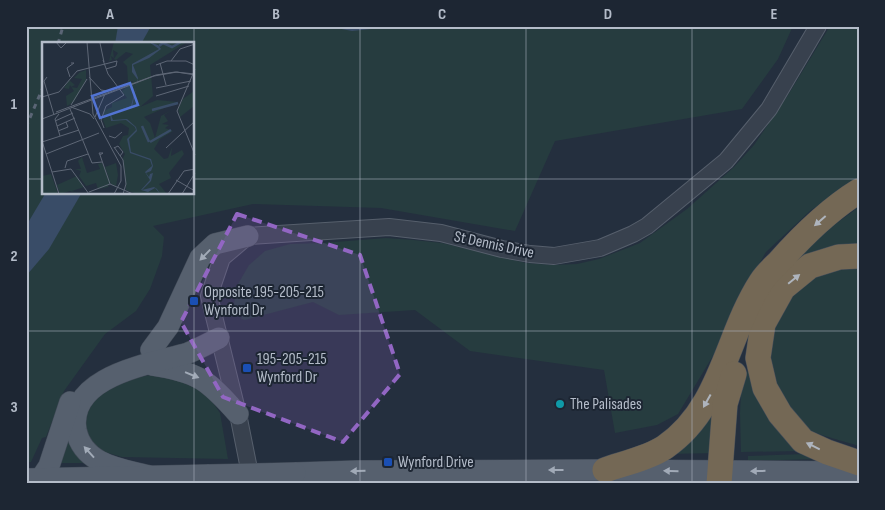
<svg xmlns="http://www.w3.org/2000/svg" width="885" height="510" viewBox="0 0 885 510" font-family="'Sofia Sans Condensed',sans-serif">
<rect width="100%" height="100%" fill="#242f3e"/>
<g fill="#263c3f" fill-rule="evenodd">
<path d="M 26,26 L 793,26 L 778,59 L 742,109 L 555,141 L 515,231 L 381,208 L 253,204 L 153,226 L 164,237 L 162,256 L 150,289 L 136,311 L 105,334 L 64,391 L 46,437 L 42,438 L 31,462 L 26,462 ZM 44,44 L 194,44 L 194,194 L 44,194 Z"/>
<polygon points="830,26 859,26 859,180 811,210 766,252 735,305 723,339 678,414 657,425 615,433 604,370 470,351 415,310 339,315 313,302 245,320 241,319 242,315 237,313 234,303 238,284 249,265 265,251 290,244 322,243 386,238 414,240 442,243 526,263 552,265 577,264 599,259 640,243 687,209 734,167 754,145 788,95"/>
<polygon points="859,207 859,246 787,267 820,235"/>
<path d="M 859,265 L 859,446 C 847,442 817,435 808,429 C 798,423 791,409 784,399 C 755,353 777,288 828,269 C 837,266 849,266 859,265 Z"/>
<polygon points="755,371 801,451 741,452 740,413 742,372"/>
<polygon points="151,375 178,377 209,397 220,413 228,459 122,457 101,451 86,436 84,415 88,405 106,389 138,377"/>
<polygon points="713,409 717,453 668,454"/>
<polygon points="70,416 88,463 60,463"/>
<polygon points="805,454 819,459 748,461 748,456"/>
<polygon points="703,480 703,484 543,484 543,482 549,481"/>
</g>
<g fill="#394c67">
<polygon points="118,26 151,26 141,44 115,44"/>
<polygon points="326,26 400,26 352,31"/>
<polygon points="45,194 81,194 49,249 26,276 26,226"/>
</g>
<g fill="none" stroke-linecap="round" stroke-linejoin="round">
<g stroke="#565f6c" stroke-width="18">
<polyline id="tertiary" points="252,484 238,414 209,296 222,258 248,236 389,227 441,233 502,249 530,254 554,256 600,248 633,234 647,226 726,161 769,109 818,26"/>
</g>
<g stroke="#414a57" stroke-width="22">
<g id="primary">
<polyline points="151,350 168,327 200,258 215,244 248,236"/>
<path d="M 152,365 C 198,372 208,380 238,414"/>
<polyline points="295,473 357,471 605,470 859,472"/>
<path d="M 149,476 C 121,469 83,465 76,430 C 67,375 152,364 188,353 C 198,349 209,343 219,338"/>
<polyline points="41,478 49,466 70,402"/>
<polyline points="26,479 209,475"/>
</g>
</g>
<g stroke="#434c59" stroke-width="26">
<g id="motorway">
<polyline points="859,256 839,257 810,266 783,288 763,324 758,358 765,388 780,414 803,441 827,452 859,463"/>
<path d="M 605,470 C 622,464 651,457 665,447 C 722,408 726,336 761,282 C 766,274 773,268 779,262 C 803,235 828,210 859,191"/>
<polyline points="719,484 725,404 734,374"/>
</g>
</g>
<use href="#tertiary" stroke="#38414e" stroke-width="16"/>
<use href="#primary" stroke="#56606e" stroke-width="21"/>
<use href="#motorway" stroke="#746855" stroke-width="25"/>
<polyline stroke="#5a6575" stroke-width="1" points="609,484 859,481"/>
<g stroke="#5a6575" stroke-width="3" stroke-dasharray="5 5" stroke-linecap="butt">
<polyline points="58,44 63,26"/>
<polyline points="26,127 44,85"/>
</g>
<g stroke="#414a57" stroke-width="22" stroke-linecap="butt">
<polyline id="primary-bridge" points="209,475 295,473"/>
</g>
<use href="#primary-bridge" stroke="#56606e" stroke-width="21"/>
</g>
<defs><path id="oneway-solid" d="M-6-.8H1V-3.2L6.5 0L1 3.2V.8H-6Z" transform="scale(1.25)"/></defs>
<g fill="#aeb4bd">
<use href="#oneway-solid" transform="translate(820 221) rotate(139)"/>
<use href="#oneway-solid" transform="translate(794 279) rotate(-39)"/>
<use href="#oneway-solid" transform="translate(707 401) rotate(119)"/>
<use href="#oneway-solid" transform="translate(813 446) rotate(-154)"/>
</g>
<g fill="#a1aab7">
<use href="#oneway-solid" transform="translate(205 255) rotate(134)"/>
<use href="#oneway-solid" transform="translate(192 375) rotate(22)"/>
<use href="#oneway-solid" transform="translate(89 452) rotate(-132)"/>
<use href="#oneway-solid" transform="translate(556 470) rotate(180)"/>
<use href="#oneway-solid" transform="translate(358 471) rotate(179)"/>
<use href="#oneway-solid" transform="translate(671 471) rotate(-179)"/>
<use href="#oneway-solid" transform="translate(758 471) rotate(179)"/>
</g>
<path fill="#9266c3" fill-opacity="0.2" stroke="#9266c3" stroke-width="4" stroke-dasharray="10 6" stroke-linejoin="round" d="M 237,214 L 360,255 L 400,374 L 343,442 L 223,397 L 181,322 Z"/>
<path fill="none" stroke="#b4bcc9" stroke-width="1" stroke-opacity="0.55" d="M 194,26 L 194,44M 360,26 L 360,484M 526,26 L 526,484M 692,26 L 692,484M 26,179 L 44,179M 194,179 L 859,179M 194,194 L 194,484M 26,331 L 859,331"/>
<g fill="#1a4fb4" stroke="#1d2633" stroke-width="2">
<rect x="189" y="296" width="10" height="10" rx="2.5"/>
<rect x="242" y="363" width="10" height="10" rx="2.5"/>
<rect x="383" y="457" width="10" height="10" rx="2.5"/>
</g>
<circle fill="#0f9aa8" stroke="#1d2633" stroke-width="2" cx="560" cy="404" r="5"/>
<g text-anchor="middle" dominant-baseline="central" stroke-width="4" stroke-linejoin="round" paint-order="stroke">
<g font-size="16" fill="#b4bcc9" stroke="#1d2633">
<text transform="translate(494 245) rotate(12)">St Dennis Drive</text>
</g>
<g font-size="16" fill="#b4bcc9" stroke="#1d2633" text-anchor="start">
<text x="204" y="292">Opposite 195-205-215<tspan x="204" dy="18">Wynford Dr</tspan></text>
<text x="257" y="359">195-205-215<tspan x="257" dy="18">Wynford Dr</tspan></text>
<text x="570" y="404">The Palisades</text>
<text x="398" y="462">Wynford Drive</text>
</g>
</g>
<g transform="translate(42 42)">
<rect width="152" height="152" fill="#242f3e"/>
<path d="M 72,0 L 145,0 L 108,23 L 111,54 L 98,65 L 115,58 L 136,60 L 102,75 L 108,81 L 113,96 L 119,74 L 130,68 L 122,73 L 126,79 L 120,82 L 127,83 L 123,86 L 131,89 L 118,97 L 112,107 L 122,117 L 126,116 L 130,105 L 129,114 L 140,108 L 142,112 L 127,131 L 129,136 L 117,142 L 125,152 L 95,152 L 84,148 L 81,116 L 83,112 L 77,102 L 81,94 L 86,93 L 87,86 L 79,81 L 64,86 L 61,78 L 62,69 L 70,65 L 70,61 L 85,56 L 80,49 L 91,39 L 86,40 L 85,24 L 81,20 L 91,12 L 84,10 L 74,18 L 72,17 L 76,11 L 71,8 L 72,16 L 69,14 L 70,18 L 67,19 ZM 44,28 L 44,38 L 32,60 L 25,64 L 24,54 L 32,49 L 28,43 L 27,47 L 22,46 L 27,38 L 33,43 L 29,45 L 35,46 L 40,37 L 32,36 L 37,31 L 34,32 ZM 152,49 L 152,64 L 138,75 L 136,67 L 141,57 ZM 40,115 L 45,131 L 58,127 L 56,122 L 60,121 L 68,139 L 66,145 L 56,147 L 54,141 L 44,144 L 37,134 L 39,129 L 33,127 L 39,127 L 36,119 ZM 74,121 L 76,133 L 74,144 L 69,142 L 63,125 ZM 9,132 L 16,152 L 0,152 L 0,134 ZM 35,134 L 42,145 L 30,149 L 37,152 L 28,149 L 18,152 L 15,143 Z" fill="#263c3f"/>
<path d="M 107,0 L 116,3 L 119,7 L 107,16 L 91,23 L 96,36 L 90,65 L 69,73 L 71,78 L 85,77 L 94,85 L 95,89 L 87,97 L 89,110 L 109,117 L 111,124 L 109,129 L 104,131 L 107,135 L 108,132 L 111,131 L 109,139 L 100,148 L 112,145 L 115,147 L 118,152 L 113,146 L 106,150 L 99,148 L 108,138 L 103,130 L 110,124 L 108,118 L 88,111 L 85,97 L 94,88 L 93,85 L 84,78 L 69,79 L 68,72 L 89,64 L 96,38 L 90,30 L 90,22 L 117,7 Z" fill="#394c67"/>
<path fill="none" stroke="#394c67" stroke-width="2.5" d="M 117,4 L 121,1 L 130,5 L 139,0M 110,68 L 136,61M 100,84 L 107,100M 108,100 L 129,88"/>
<path fill="none" stroke="#5e6776" stroke-width="1" d="M 14,0 L 19,6 L 25,0M 45,0 L 51,72 L 79,124 L 79,139 L 72,152M 58,1 L 62,20M 61,18 L 66,32 L 82,53 L 64,64 L 59,78 L 62,86M 129,19 L 138,7 L 153,2M 118,21 L 124,43M 114,23 L 125,19 L 144,19 L 153,23M 153,27 L 135,69 L 153,113M 5,35 L 2,39 L 12,73M 28,35 L 25,26 L 32,21 L 29,21M 47,35 L 59,48 L 65,49M 114,46 L 149,39M 114,54 L 147,44M 0,55 L 17,50 L 35,29 L 75,19 L 74,24 L 64,27M 29,63 L 45,37M 29,65 L 48,72 L 52,77M 28,67 L 50,121 L 60,120M 14,70 L 114,33 L 133,30 L 153,32M 17,72 L 13,77 L 18,94M 53,75 L 63,52M 0,77 L 112,34 L 135,30 L 153,33M 13,79 L 31,71M 15,84 L 33,76M 16,89 L 26,85 L 24,80M 67,94 L 73,96 L 80,90M 0,99 L 17,152M 0,100 L 37,88M 72,105 L 81,118 L 84,142 L 81,152M 72,106 L 76,104 L 81,110 L 78,114M 124,106 L 153,79M 4,112 L 57,91M 58,113 L 57,111 L 61,111 L 58,113 L 68,142M 23,126 L 25,119 L 46,112M 10,130 L 29,127 L 47,152M 134,138 L 153,149M 68,142 L 91,152M 47,150 L 68,142M 126,152 L 142,129 L 153,127M 140,152 L 153,131"/>
<path fill="#5274d3" fill-opacity="0.15" stroke="#5274d3" stroke-width="2.5" d="M 88,41 L 96,63 L 58,76 L 50,54 Z"/>
<rect width="152" height="152" fill="none" stroke="#b4bcc9" stroke-width="2.5"/>
</g>
<rect width="885" height="510" fill="none" stroke="#1d2633" stroke-width="55"/>
<rect x="28" y="28" width="830" height="454" fill="none" stroke="#b4bcc9" stroke-width="2"/>
<g font-size="16" text-anchor="middle" font-weight="bold" fill="#b4bcc9">
<text x="110" y="19">A</text>
<text x="276" y="19">B</text>
<text x="442" y="19">C</text>
<text x="608" y="19">D</text>
<text x="774" y="19">E</text>
<text x="14" y="109">1</text>
<text x="14" y="261">2</text>
<text x="14" y="412">3</text>
</g>
</svg>
